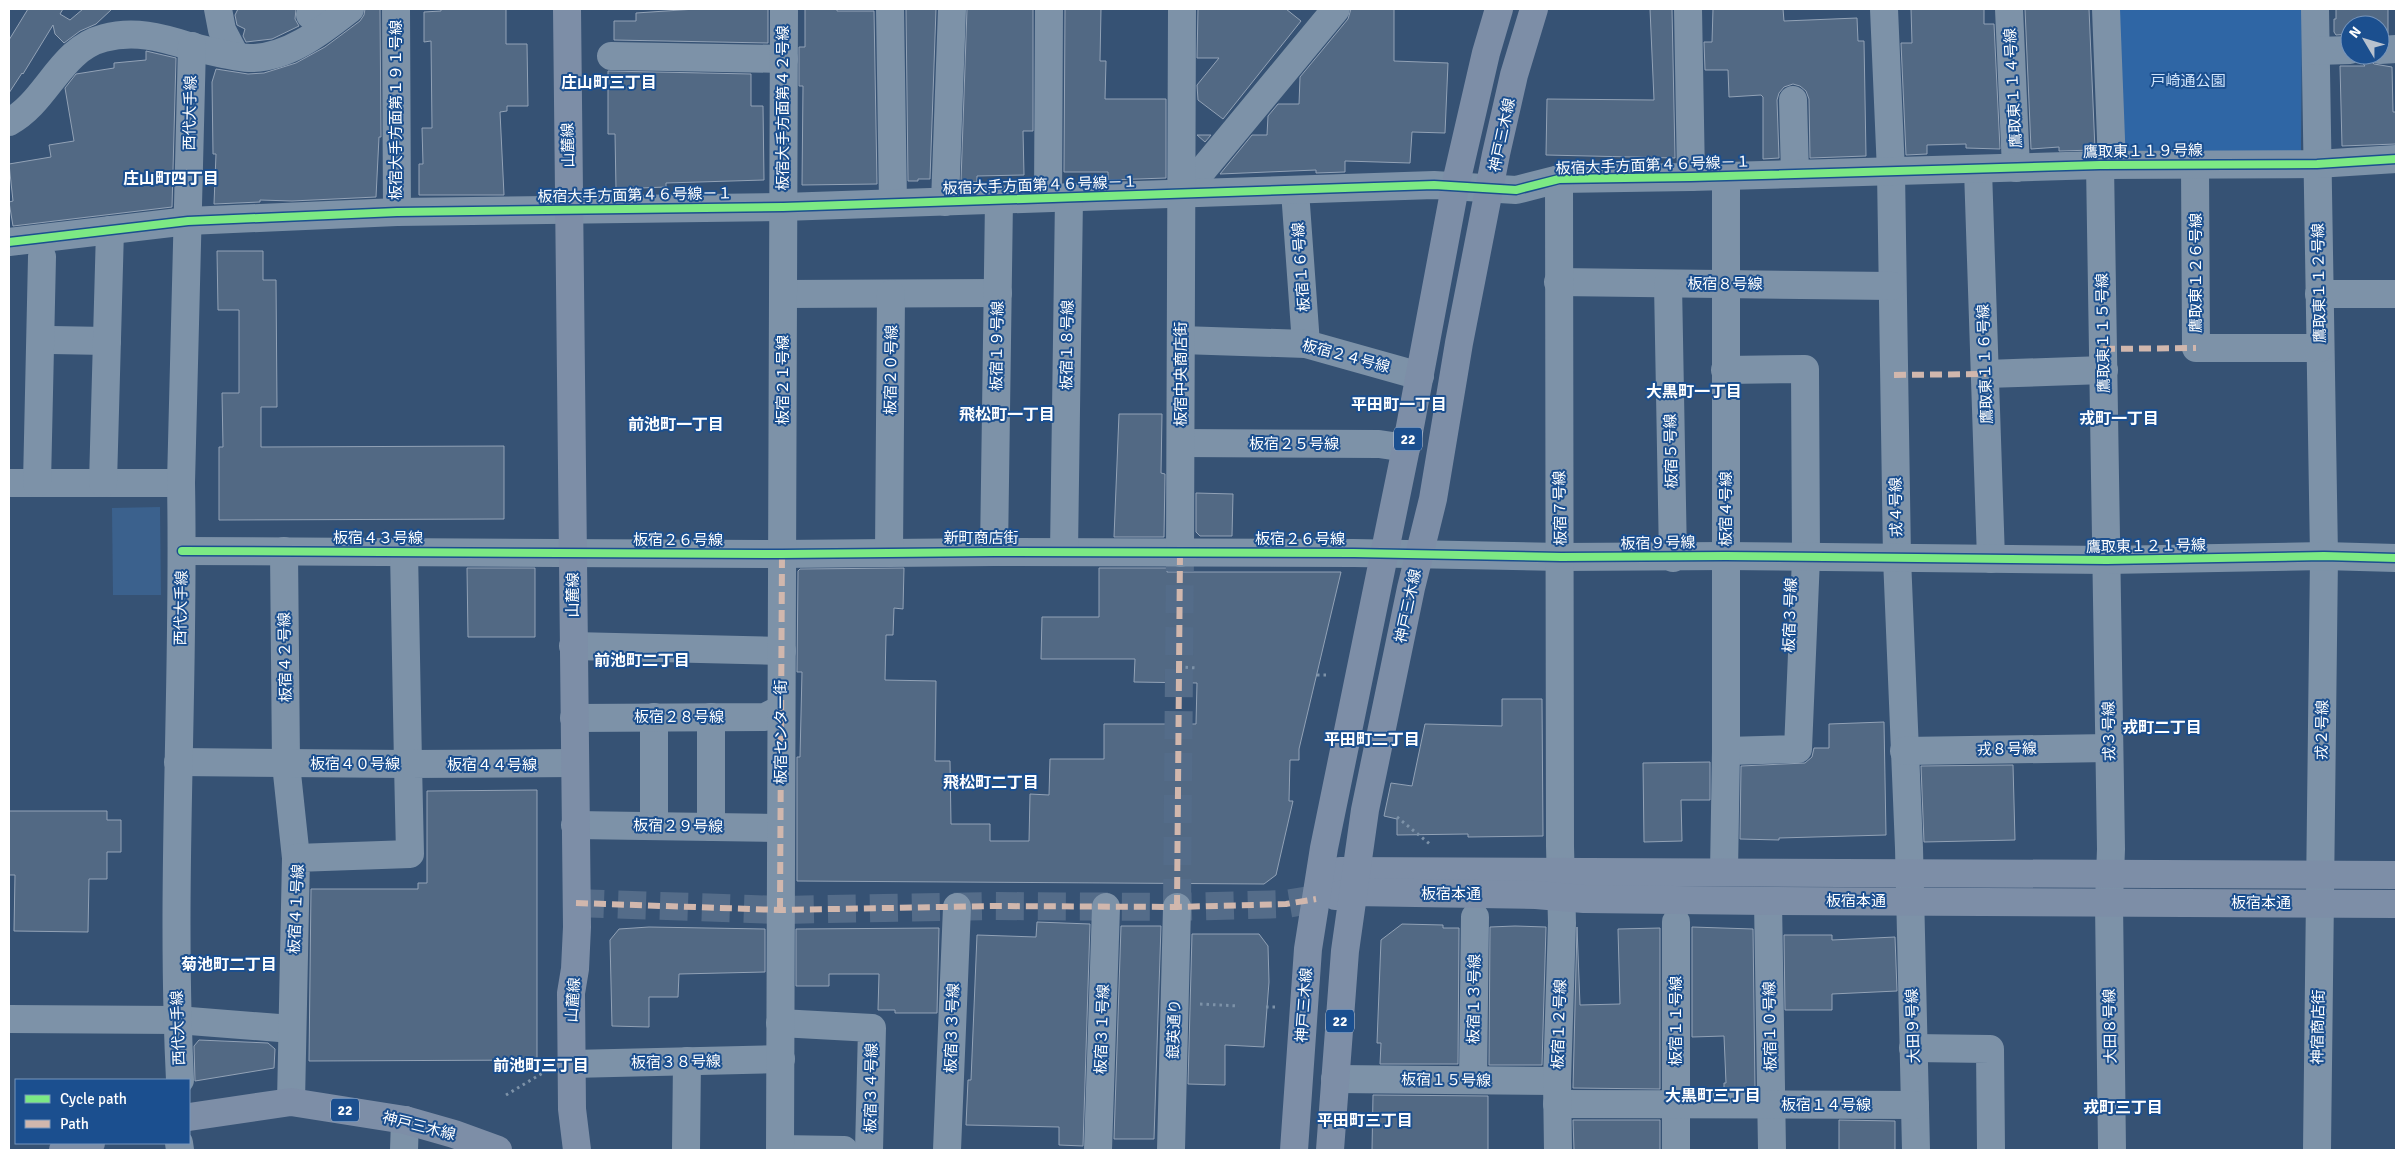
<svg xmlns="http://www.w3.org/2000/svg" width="2405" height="1159" viewBox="0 0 2405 1159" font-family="Signika,'Noto Sans JP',sans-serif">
<rect width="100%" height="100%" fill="#365274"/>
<polygon fill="#2f66a5" points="2114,9 2302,9 2301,151 2117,154"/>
<polygon fill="#3b618d" points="160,507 161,595 113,595 112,508"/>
<g fill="#526984" stroke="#92a2b6">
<polygon points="28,9 63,9 60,14 70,20 83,9 112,9 96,24 80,31 64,43 55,34 53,25 23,74 22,73 9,93 9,40"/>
<polygon points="238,9 296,9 295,19 299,26 272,39 246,42 243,36 245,29 237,25 235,15"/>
<polygon points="365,9 380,9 381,137 379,137 376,197 292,201 260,200 260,202 214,204 216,154 213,154 212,82 216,69 248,74 264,73 296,63 325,47 360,21 364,15"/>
<polygon points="441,9 506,9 506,44 527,44 528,106 507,106 507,111 500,112 504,195 419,195 419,164 423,164 422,128 432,128 431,41 424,42 424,12 441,11"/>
<polygon points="696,9 768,9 768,43 614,40 614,21 636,21 636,13"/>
<polygon points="805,9 837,9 837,11 874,11 877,184 802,185 803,86 799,86 799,47 805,47"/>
<polygon points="906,9 936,9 930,179 918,179 918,181 908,181"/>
<polygon points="967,9 1033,9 1033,131 1023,131 1024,175 977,176 977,182 961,181"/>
<polygon points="1065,9 1101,9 1100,61 1106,61 1105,99 1166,99 1166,178 1108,180 1108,172 1064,172"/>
<polygon points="1198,9 1286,9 1301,21 1223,119 1198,100 1197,85 1219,58 1197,58"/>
<polygon points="1351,9 1394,9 1394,61 1448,63 1445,133 1412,132 1410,163 1345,161 1345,172 1316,173 1316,170 1220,174 1252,135 1267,135 1268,116 1278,104 1299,104 1300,77 1348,19"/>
<polygon points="1650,9 1672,9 1675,158 1546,155 1547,99 1654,100"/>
<polygon points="1713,9 1783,9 1784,21 1857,18 1858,41 1864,41 1866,156 1810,158 1809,99 1806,91 1800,86 1793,84 1784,87 1779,93 1777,100 1779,158 1763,159 1763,97 1761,95 1729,97 1728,70 1705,70 1704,42 1712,42"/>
<polygon points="1911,9 1984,9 1984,24 1994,24 2000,149 1966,148 1966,144 1927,145 1927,154 1906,155 1901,43 1912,43"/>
<polygon points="2025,9 2089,9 2095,150 2059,151 2059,147 2031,149"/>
<polygon points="2336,9 2388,9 2388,34 2380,34 2380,25 2350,25 2350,34 2336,35 2334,32 2334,19 2336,19"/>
<polygon points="146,51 176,58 172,207 13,226 9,202 13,201 9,164 51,157 49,145 74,141 65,88 76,74 114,68 114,63 146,60"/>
<polygon points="2364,55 2374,64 2392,67 2393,112 2396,112 2396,144 2342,146 2340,66 2365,66 2361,61"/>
<polygon points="608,71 751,74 751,106 763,106 764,180 666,183 666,187 616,189 615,134 608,134"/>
<polygon points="1197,135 1211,135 1205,142"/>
<polygon points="217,251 263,251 263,280 276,280 277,407 261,407 261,447 504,446 504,519 219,520 219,447 223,447 222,393 239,393 239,310 218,310"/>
<polygon points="1119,414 1162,414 1161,473 1165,474 1164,537 1114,537"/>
<polygon points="1196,493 1233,494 1232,536 1200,536 1196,532"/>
<polygon points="467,568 535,568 535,637 468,637"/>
<polygon points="904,568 903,609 894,608 893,635 886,635 885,680 936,681 935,761 950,761 951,824 990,824 990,841 1029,841 1030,794 1049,795 1050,759 1104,759 1104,724 1196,724 1197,683 1134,682 1135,659 1041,659 1042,617 1099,617 1099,568 1167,568 1167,572 1341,572 1299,749 1299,760 1290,760 1289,801 1293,801 1276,875 1264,884 797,881 797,757 800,757 802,672 797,672 798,571 800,569"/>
<polygon points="1502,699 1542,699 1543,836 1468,837 1468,834 1397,835 1397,819 1384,816 1391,783 1412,786 1425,724 1502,726"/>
<polygon points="1884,722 1886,835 1779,838 1779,840 1740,839 1741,766 1805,763 1812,757 1814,748 1829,748 1829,724"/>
<polygon points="1710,762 1710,800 1681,800 1682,841 1644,842 1643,763"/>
<polygon points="2013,765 2015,840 1924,842 1921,766"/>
<polygon points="537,790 537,1060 309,1061 311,889 418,889 418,883 427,883 427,791"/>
<polygon points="9,811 107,811 107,820 121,820 121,852 107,852 107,879 89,879 88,932 14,931 15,875 9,875"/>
<polygon points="1037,922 1090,924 1083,1146 1059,1145 1059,1127 966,1125 968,1080 971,1080 977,935 1036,937"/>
<polygon points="1402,924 1443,925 1443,928 1459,928 1458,1064 1380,1064 1381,1043 1377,1043 1381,940"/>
<polygon points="1121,926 1161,926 1154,1139 1114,1139"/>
<polygon points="1515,926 1546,927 1542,1065 1489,1065 1490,927"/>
<polygon points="649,927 765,929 765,972 679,974 678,997 649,997 649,1027 612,1026 610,940 619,929"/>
<polygon points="1577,927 1580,1005 1620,1004 1618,929 1660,928 1660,1089 1573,1088"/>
<polygon points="1692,927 1753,929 1755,1089 1724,1089 1724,1083 1726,1083 1724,1036 1692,1037"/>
<polygon points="939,928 937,1013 895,1013 895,1010 878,1010 879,974 829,974 829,986 796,986 796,929"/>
<polygon points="1192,934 1259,934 1268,946 1269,982 1264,1047 1225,1045 1225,1085 1188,1084"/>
<polygon points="1784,935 1832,935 1832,940 1895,937 1897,991 1832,994 1832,1010 1785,1010"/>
<polygon points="199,1040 268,1043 275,1049 274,1068 195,1081 194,1046"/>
<polygon points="1373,1095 1488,1096 1488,1150 1372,1150"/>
<polygon points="1573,1120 1660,1120 1660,1150 1574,1150"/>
<polygon points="1839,1120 1895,1121 1895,1150 1839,1150"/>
</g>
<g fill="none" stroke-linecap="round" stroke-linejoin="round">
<g stroke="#546c89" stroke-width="28" stroke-dasharray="28 14" stroke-linecap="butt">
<polyline points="576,903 780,910 995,906 1177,907 1286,904 1316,899"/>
<polyline points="1177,907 1180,553"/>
</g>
<g stroke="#7d92a8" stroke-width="3" stroke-dasharray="2.5 4" stroke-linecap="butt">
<polyline points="1179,667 1197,668"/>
<polyline points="1317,675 1328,675"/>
<polyline points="1397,817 1431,845"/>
<polyline points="1200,1004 1239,1006"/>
<polyline points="1266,1007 1276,1007"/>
<polyline points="506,1095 546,1071"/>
</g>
<g stroke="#7d92a8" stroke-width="28">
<polyline points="218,9 222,30 235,55"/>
<polyline points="396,9 397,212"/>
<polyline points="890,9 893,203"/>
<polyline points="1688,9 1691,177"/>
<polyline points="1884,9 1891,172 1897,558 1909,848 1916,1150"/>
<polyline points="2009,9 2016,168"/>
<polyline points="2106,9 2112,165"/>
<polyline points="2315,9 2324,556 2317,1150"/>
<polyline points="310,15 312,9"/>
<polyline points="2380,50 2396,49"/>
<polyline points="2316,51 2350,50"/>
<polyline points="611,56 784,59"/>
<polyline points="1793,100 1795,174"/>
<path d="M 9,122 C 47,102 60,49 104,38 C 134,30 160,37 189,46 C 206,50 232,57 249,58 C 287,59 322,31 350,9"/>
<polyline points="2195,164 2196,348 2320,348"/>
<polyline points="2100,165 2111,849 2109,902 2112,1150"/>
<polyline points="1978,170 1991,559"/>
<polyline points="1295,191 1306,344"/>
<polyline points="1182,195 1336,9"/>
<polyline points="1048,198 1049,9"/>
<polyline points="945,202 952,9"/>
<polyline points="9,242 188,221 397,212 783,207 1434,185 1516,190 1559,179 1691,177 2100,165 2317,164 2396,159"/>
<polyline points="1558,282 1892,286"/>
<polyline points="1668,284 1673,558"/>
<polyline points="783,294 998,293"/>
<polyline points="2319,294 2396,294"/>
<polyline points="51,340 107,341"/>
<polyline points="1181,340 1306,344 1420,376"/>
<polyline points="1725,370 1805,369 1806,558 1798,749 1726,751"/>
<polyline points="1986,374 2104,370"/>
<polyline points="1181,443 1379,444 1406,448"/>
<polyline points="9,483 181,483"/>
<polyline points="37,483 42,257"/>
<polyline points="103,483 110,230"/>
<polyline points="182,551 782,554 994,552 1354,553 1561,557 1726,556 2107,560 2324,556 2396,558"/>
<polyline points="284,551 286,764 296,858"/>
<polyline points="994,552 999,200"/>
<polyline points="1064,552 1069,198"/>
<polyline points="889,553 891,294"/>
<polyline points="1180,553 1182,9"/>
<polyline points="573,646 782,651"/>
<polyline points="654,717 654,826"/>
<polyline points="574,718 765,717 781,709"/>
<polyline points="1904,751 2109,748"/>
<polyline points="178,762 408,764 404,551"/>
<polyline points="575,825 781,828"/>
<polyline points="711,827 711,717"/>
<polyline points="1724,872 1726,751 1726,176"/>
<polyline points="1768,901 1772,1150"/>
<polyline points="1676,922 1676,1150"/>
<polyline points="9,1019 177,1020 292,1029"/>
<polyline points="780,1023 872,1028 869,1150"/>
<polyline points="1913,1048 1990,1049 1991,1150"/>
<polyline points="571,1064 781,1059"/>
<polyline points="1335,1079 1557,1081"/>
<path d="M 180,1080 C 170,881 185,682 181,483 L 192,46"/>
<polyline points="1473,1080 1475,917"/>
<polyline points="291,1102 296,858 410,854 408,764 575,763"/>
<polyline points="1557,1104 1915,1105"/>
<polyline points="179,1143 180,1150"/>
<polyline points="780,1149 844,1150"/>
<polyline points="404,1150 405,1120"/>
<polyline points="686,1150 687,1061"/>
<polyline points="780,1150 784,9"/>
<polyline points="947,1150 957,907"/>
<polyline points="1098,1150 1106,907"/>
<polyline points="1171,1150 1177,907"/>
<polyline points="1558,1150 1557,1081 1562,923 1560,846 1559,179"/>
</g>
<g stroke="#7d8ea7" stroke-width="28">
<polyline points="567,9 577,927 575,969 571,993 572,1109 577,1150"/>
<polyline points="1340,871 2396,875"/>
<polyline points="1335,896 1353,892 1536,895 1584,899 1768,901 2396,904"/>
<polyline points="189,1117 291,1102 405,1120 454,1134 498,1150"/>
<polyline points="63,1150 91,1143"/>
<polyline points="1294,1150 1308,949 1324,848 1406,448 1455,187 1486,53 1499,9"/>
<polyline points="1330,1150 1345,951 1365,810 1411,588 1433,499 1459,343 1496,154 1514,75 1534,9"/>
</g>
<g stroke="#d1b7ad" stroke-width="6" stroke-dasharray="12 6" stroke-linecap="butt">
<polyline points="2103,349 2196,348"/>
<polyline points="1894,375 1986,374"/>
<polyline points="576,903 780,910 995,906 1177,907 1286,904 1316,899"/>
<polyline points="1177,907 1180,553"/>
<polyline points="780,910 782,554"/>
</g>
<g stroke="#1b4f8f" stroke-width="11">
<g id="cycleway">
<polyline points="9,242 188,221 397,212 783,207 1434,185 1516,190 1559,179 1691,177 2100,165 2317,164 2396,159"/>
<polyline points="182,551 782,554 994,552 1354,553 1561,557 1726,556 2107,560 2324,556 2396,558"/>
</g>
</g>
<use href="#cycleway" stroke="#7ce984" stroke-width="8"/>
</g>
<g text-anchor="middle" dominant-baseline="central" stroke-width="4" stroke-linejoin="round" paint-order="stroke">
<g fill="#1b4f8f" stroke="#bbcadd" stroke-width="1">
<rect x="1394" y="427.5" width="28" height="23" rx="4"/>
<rect x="1326" y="1009.5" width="28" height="23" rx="4"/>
<rect x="331" y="1098.5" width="28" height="23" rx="4"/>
</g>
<g font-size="14" font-weight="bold" fill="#fff">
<text x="1408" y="439">22</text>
<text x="1340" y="1021">22</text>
<text x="345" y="1110">22</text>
</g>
<g font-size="15" fill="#cfe3fa" stroke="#1b4f8f">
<text x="2188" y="81">戸崎通公園</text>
</g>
<g font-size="15" fill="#fff" stroke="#1b4f8f">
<text transform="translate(2013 88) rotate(-93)">鷹取東１１４号線</text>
<text transform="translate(783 108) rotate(-90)">板宿大手方面第４２号線</text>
<text transform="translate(396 110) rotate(-90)">板宿大手方面第１９１号線</text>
<text transform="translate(190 113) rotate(-89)">西代大手線</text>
<text transform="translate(1502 135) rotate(-78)">神戸三木線</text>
<text transform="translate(568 145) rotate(-91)">山麓線</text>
<text transform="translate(2143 151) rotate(-1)">鷹取東１１９号線</text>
<text transform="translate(1653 165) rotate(-2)">板宿大手方面第４６号線－１</text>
<text transform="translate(1040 185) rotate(-2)">板宿大手方面第４６号線－１</text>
<text transform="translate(635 195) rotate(-1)">板宿大手方面第４６号線－１</text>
<text transform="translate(1301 267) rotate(-94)">板宿１６号線</text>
<text transform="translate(2196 273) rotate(-90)">鷹取東１２６号線</text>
<text transform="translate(2319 283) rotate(-91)">鷹取東１１２号線</text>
<text x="1725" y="284">板宿８号線</text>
<text transform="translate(2103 333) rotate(-91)">鷹取東１１５号線</text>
<text transform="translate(1067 345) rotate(-89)">板宿１８号線</text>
<text transform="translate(997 346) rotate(-89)">板宿１９号線</text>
<text transform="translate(1346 356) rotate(15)">板宿２４号線</text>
<text transform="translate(1985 364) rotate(-92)">鷹取東１１６号線</text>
<text transform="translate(891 370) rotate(-89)">板宿２０号線</text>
<text transform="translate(1181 374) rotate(-90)">板宿中央商店街</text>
<text transform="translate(783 380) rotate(-90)">板宿２１号線</text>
<text x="1294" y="444">板宿２５号線</text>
<text transform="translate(1671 451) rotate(-91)">板宿５号線</text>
<text transform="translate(1896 507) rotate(-91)">戎４号線</text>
<text transform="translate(1560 508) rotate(-91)">板宿７号線</text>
<text transform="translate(1726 509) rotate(-90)">板宿４号線</text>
<text x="378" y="538">板宿４３号線</text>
<text x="981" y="538">新町商店街</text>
<text x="1300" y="539">板宿２６号線</text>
<text x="678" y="540">板宿２６号線</text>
<text transform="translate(1658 543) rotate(-1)">板宿９号線</text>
<text transform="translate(2146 546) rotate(-1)">鷹取東１２１号線</text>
<text transform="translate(573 595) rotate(-90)">山麓線</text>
<text transform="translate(1408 606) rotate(-78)">神戸三木線</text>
<text transform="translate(181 608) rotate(-89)">西代大手線</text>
<text transform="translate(1790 615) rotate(-88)">板宿３号線</text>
<text transform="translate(285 657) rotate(-91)">板宿４２号線</text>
<text x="679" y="717">板宿２８号線</text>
<text transform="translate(2322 730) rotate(-89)">戎２号線</text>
<text transform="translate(2109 731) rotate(-91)">戎３号線</text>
<text transform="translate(781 732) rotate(-90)">板宿センター街</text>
<text transform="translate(2007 749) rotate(-1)">戎８号線</text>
<text x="355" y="764">板宿４０号線</text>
<text x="492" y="765">板宿４４号線</text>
<text transform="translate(678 826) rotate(1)">板宿２９号線</text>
<text x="1451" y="894">板宿本通</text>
<text x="1856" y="901">板宿本通</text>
<text x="2261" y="903">板宿本通</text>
<text transform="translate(296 909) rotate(-87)">板宿４１号線</text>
<text transform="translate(1474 999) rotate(-89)">板宿１３号線</text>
<text transform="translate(573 1000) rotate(-86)">山麓線</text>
<text transform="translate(1304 1005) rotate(-86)">神戸三木線</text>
<text transform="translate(1676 1021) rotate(-90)">板宿１１号線</text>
<text transform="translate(1559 1024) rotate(-88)">板宿１２号線</text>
<text transform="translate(1770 1026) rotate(-91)">板宿１０号線</text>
<text transform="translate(1913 1026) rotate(-92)">大田９号線</text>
<text transform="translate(2110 1026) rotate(-91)">大田８号線</text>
<text transform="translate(2318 1027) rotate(-89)">神宿商店街</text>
<text transform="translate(178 1028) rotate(-92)">西代大手線</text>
<text transform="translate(952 1028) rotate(-88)">板宿３３号線</text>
<text transform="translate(1102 1029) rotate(-88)">板宿３１号線</text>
<text transform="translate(1174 1029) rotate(-88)">銀英通り</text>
<text transform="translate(676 1062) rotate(-1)">板宿３８号線</text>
<text transform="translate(1446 1080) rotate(1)">板宿１５号線</text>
<text transform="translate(871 1088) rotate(-89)">板宿３４号線</text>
<text x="1826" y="1105">板宿１４号線</text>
<text transform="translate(419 1126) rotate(14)">神戸三木線</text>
</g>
<g font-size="16" font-weight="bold" fill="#fff" stroke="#1b4f8f">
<text x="609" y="83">庄山町三丁目</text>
<text x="171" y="179">庄山町四丁目</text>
<text x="1694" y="392">大黒町一丁目</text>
<text x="1399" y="405">平田町一丁目</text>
<text x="1007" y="415">飛松町一丁目</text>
<text x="2119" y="419">戎町一丁目</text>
<text x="676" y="425">前池町一丁目</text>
<text x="642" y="661">前池町二丁目</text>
<text x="2162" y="728">戎町二丁目</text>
<text x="1372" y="740">平田町二丁目</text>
<text x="991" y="783">飛松町二丁目</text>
<text x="229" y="965">菊池町二丁目</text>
<text x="541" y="1066">前池町三丁目</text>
<text x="1713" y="1096">大黒町三丁目</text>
<text x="2123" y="1108">戎町三丁目</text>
<text x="1365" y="1121">平田町三丁目</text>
</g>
</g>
<rect width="2405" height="1159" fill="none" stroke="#ffffff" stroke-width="20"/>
<rect x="15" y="1079" width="175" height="65" fill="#1b4f8f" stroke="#7695bc"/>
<rect x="25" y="1095" width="25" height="8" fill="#7ce984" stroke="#7695bc"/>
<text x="60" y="1104" font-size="15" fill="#ffffff">Cycle path</text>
<rect x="25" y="1120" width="25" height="8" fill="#d1b7ad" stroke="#7695bc"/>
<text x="60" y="1129" font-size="15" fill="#ffffff">Path</text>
<g transform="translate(2365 40) rotate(308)"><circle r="24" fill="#1b4f8f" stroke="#7695bc"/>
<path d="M0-4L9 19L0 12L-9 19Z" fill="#b9c2ce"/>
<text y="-8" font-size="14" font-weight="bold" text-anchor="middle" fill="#ffffff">N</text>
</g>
</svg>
